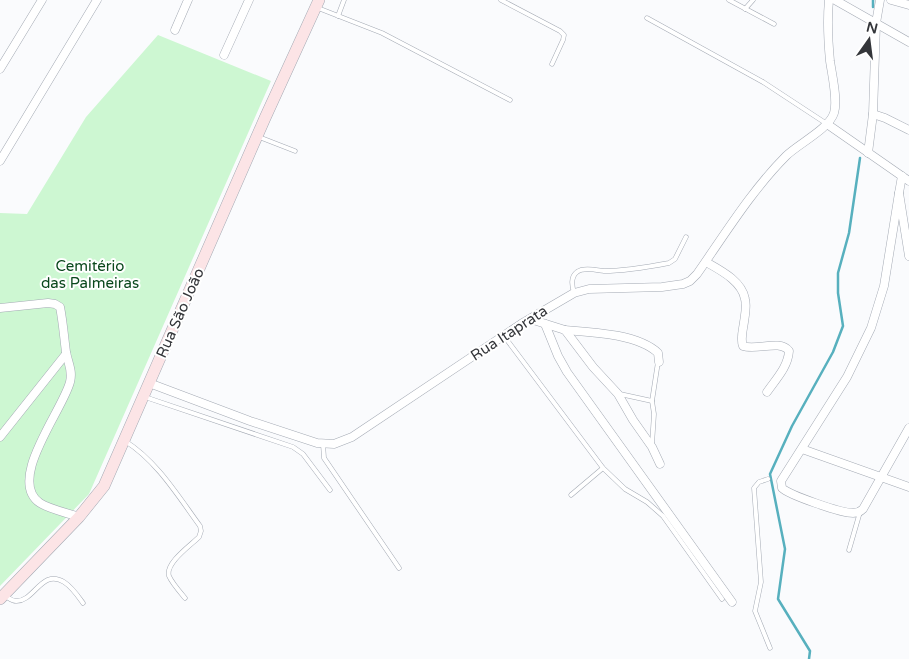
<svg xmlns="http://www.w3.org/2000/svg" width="909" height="659" viewBox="0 0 909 659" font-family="'Varela Round',sans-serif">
<rect width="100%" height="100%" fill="#fafbfd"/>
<polygon fill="#cdf7d2" points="158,35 271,81 89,494 0,586 0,213 27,214 86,117"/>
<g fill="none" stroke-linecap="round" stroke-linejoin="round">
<g stroke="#57b0be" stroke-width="2.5">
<polyline points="873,7 873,0"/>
<polyline points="809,659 810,651 778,599 785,549 770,474 792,426 833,352 843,326 838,293 838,273 849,233 860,158"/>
</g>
<g stroke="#a4aab4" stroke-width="5">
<g id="lane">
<polyline points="501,0 560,31 564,35 563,40 552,64"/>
<polyline points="729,0 774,24"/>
<polyline points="318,8 382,33 510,100"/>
<polyline points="745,9 753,0"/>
<polyline points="338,16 344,0"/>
<polyline points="647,18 763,82 827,124"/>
<polyline points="259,137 295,151"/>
<path d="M 574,293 C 572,286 570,277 577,272 C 583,267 596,270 604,271 C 625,271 648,267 669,263 L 675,259 L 686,237"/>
<polyline points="504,336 603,468 625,489 647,502 663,516 722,599"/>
<polyline points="620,394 652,401"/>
<polyline points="145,397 293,447 303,454 330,490"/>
<path d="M 125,441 C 157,461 178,496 200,526 L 201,531 L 199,537 C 191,545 165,563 169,576 C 172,583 180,592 185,598"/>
<polyline points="323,444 324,458 399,568"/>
<polyline points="652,444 654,414 652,401 658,362"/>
<polyline points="768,479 759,482 754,488 761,582 755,611 770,648"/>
<polyline points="571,495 603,468"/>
<polyline points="849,550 860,512"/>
<path d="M 5,596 C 9,598 12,601 16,601 C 34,602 42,568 64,582 C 72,587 78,596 83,603"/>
</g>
</g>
<g stroke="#a4aab4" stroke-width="9">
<g id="street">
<polyline points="835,0 909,42"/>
<polyline points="891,0 909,5"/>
<polyline points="175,30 188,0"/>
<polyline points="224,55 249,0"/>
<polyline points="0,69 42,0"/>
<polyline points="873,114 885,118 909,130"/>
<polyline points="827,124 909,181"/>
<polyline points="868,153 873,114 876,23 880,0"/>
<polyline points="0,161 97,0"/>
<polyline points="902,176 899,193 909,256"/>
<path d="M 899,193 L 884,286 L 871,328 L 847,377 L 781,481 L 782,488 C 789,495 841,513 853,513 C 857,513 860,512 863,509 L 909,428"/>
<path d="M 706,262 C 720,270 742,281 745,299 C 747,306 745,315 744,322 C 743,330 740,339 743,346 C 756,351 780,339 789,351 C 788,367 776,379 767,392"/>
<path d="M 0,308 L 48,303 L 55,304 L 60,307 C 63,322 64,337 66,352 C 68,363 73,371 70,382 C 63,410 6,480 40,503 C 49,509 68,513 79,517"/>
<polyline points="530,319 565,330 593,367 618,394 633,420 652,447 660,464"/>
<polyline points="545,324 558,356 567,372 732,602"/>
<path d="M 565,330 C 592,332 638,334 658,353 L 659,362"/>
<path d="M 149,383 L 250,421 L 317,443 L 334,444 L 352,437 L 521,324 L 574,293 L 589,289 L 662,287 L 683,284 L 690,281 L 697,274 C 725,234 752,190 786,156 C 798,144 829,129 834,113 C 838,100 832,75 830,61 C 828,40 827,20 829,0"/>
<polyline points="0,437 66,354"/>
<polyline points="802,449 909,487"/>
</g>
</g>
<g stroke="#a4aab4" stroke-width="12">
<polyline id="secondary" points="0,599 79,517 104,486 265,118 319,0"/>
</g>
<use href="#lane" stroke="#fff" stroke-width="4"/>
<use href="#street" stroke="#fff" stroke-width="8"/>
<use href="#secondary" stroke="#fce4e6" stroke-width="11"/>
</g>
<g text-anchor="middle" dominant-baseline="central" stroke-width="4" stroke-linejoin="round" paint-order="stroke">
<g font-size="15" fill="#0a481c" stroke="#fff">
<text x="90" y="266">Cemitério<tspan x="90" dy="17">das Palmeiras</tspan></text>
</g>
<g font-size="15" fill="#34363a" stroke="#fff">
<text transform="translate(180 313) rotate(-66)">Rua São João</text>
<text transform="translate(509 333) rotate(-33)">Rua Itaprata</text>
</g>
</g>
<g transform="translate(869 40) rotate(14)" stroke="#ffffff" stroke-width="4" paint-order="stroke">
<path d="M0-4L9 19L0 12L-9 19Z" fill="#34363a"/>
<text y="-8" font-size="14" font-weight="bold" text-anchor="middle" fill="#34363a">N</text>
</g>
</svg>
